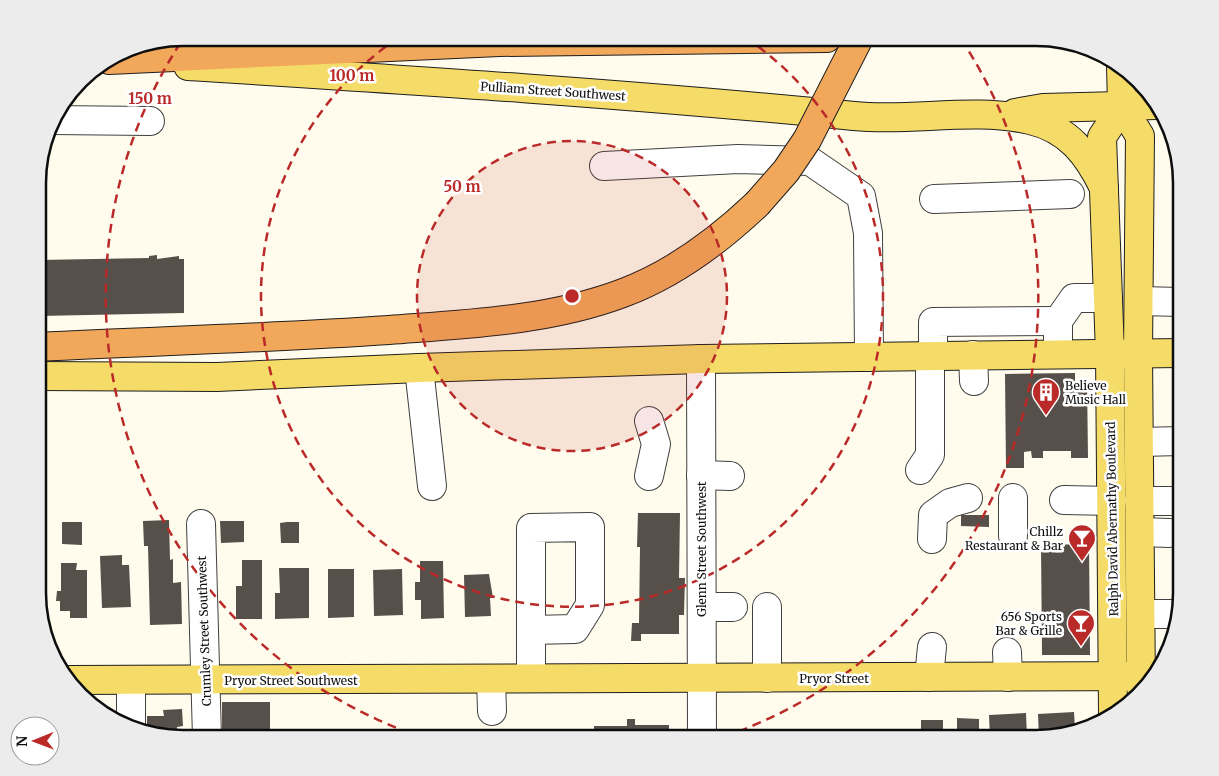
<svg xmlns="http://www.w3.org/2000/svg" width="1219" height="776" viewBox="0 0 1219 776" font-family="Merriweather,serif">
<rect width="100%" height="100%" fill="#fffcee"/>
<g fill="#564f4a">
<polygon points="157,255 157,259 179,256 179,259 184,259 184,313 39,316 39,260 149,258 149,256"/>
<polygon points="1075,373 1075,381 1087,380 1088,458 1071,458 1071,451 1043,451 1043,458 1032,458 1031,451 1024,452 1024,468 1006,468 1005,374"/>
<polygon points="638,513 680,513 679,578 685,578 684,615 679,615 679,634 641,634 641,641 631,641 632,623 639,623 640,547 637,547"/>
<polygon points="961,515 989,515 989,527 961,526"/>
<polygon points="169,520 170,560 173,559 173,583 181,582 182,624 150,625 148,546 144,546 143,521"/>
<polygon points="220,521 244,521 244,542 221,543"/>
<polygon points="62,522 82,522 82,545 62,544"/>
<polygon points="287,522 299,522 299,543 281,543 280,523"/>
<polygon points="1089,544 1090,655 1042,655 1041,545"/>
<polygon points="122,555 122,565 129,565 131,607 102,608 100,556"/>
<polygon points="242,560 262,560 262,619 236,619 236,586 242,586"/>
<polygon points="420,561 443,561 444,618 421,619 421,600 415,600 415,582 420,582"/>
<polygon points="61,563 77,563 76,570 87,570 87,618 70,618 70,611 60,611 60,601 56,601 57,591 61,591"/>
<polygon points="279,568 309,568 309,618 275,619 275,593 280,593"/>
<polygon points="328,569 354,569 354,617 328,618"/>
<polygon points="402,569 403,615 374,616 373,570"/>
<polygon points="489,574 493,598 490,598 491,616 465,617 464,575"/>
<polygon points="39,582 41,582 42,620 39,612"/>
<rect x="222" y="702" width="48" height="36"/>
<polygon points="182,709 183,726 177,727 177,737 147,728 147,716 164,716 163,710"/>
<polygon points="1074,712 1075,729 1039,738 1038,714"/>
<polygon points="1026,713 1027,738 990,738 989,715"/>
<polygon points="957,718 979,719 979,738 957,738"/>
<polygon points="627,719 635,719 635,725 669,725 669,738 594,738 594,726 627,726"/>
<rect x="921" y="720" width="22" height="18"/>
</g>
<g fill="none" stroke-linecap="round" stroke-linejoin="round">
<g stroke="#404040" stroke-width="30">
<g id="minor">
<polyline points="52,120 150,121"/>
<polyline points="604,166 738,159 810,161 861,196 868,233 869,357"/>
<polyline points="934,199 1070,194"/>
<polyline points="1140,301 1181,302"/>
<polyline points="1058,340 1058,321 1074,298 1108,298"/>
<polyline points="933,355 933,322 1058,321"/>
<polyline points="973,355 974,381"/>
<polyline points="701,359 702,738"/>
<polyline points="419,368 432,486"/>
<polyline points="649,421 656,444 649,476"/>
<polyline points="1140,442 1181,441"/>
<polyline points="920,470 930,455 930,355"/>
<polyline points="701,475 730,476"/>
<polyline points="1064,500 1112,501"/>
<polyline points="1141,501 1181,501"/>
<polyline points="201,524 207,738"/>
<polyline points="1141,532 1169,533"/>
<polyline points="1013,536 1013,498"/>
<polyline points="932,539 933,515 950,503 968,498"/>
<polyline points="702,607 733,607"/>
<polyline points="767,607 767,678"/>
<polyline points="1142,614 1171,614"/>
<polyline points="1007,652 1008,677"/>
<polyline points="929,677 932,647"/>
<polyline points="531,678 531,528 590,527 590,605 575,629 531,630"/>
<polyline points="491,679 492,711"/>
<polyline points="131,680 131,723"/>
</g>
</g>
<g stroke="#1e1e1e" stroke-width="30">
<g id="major">
<path d="M 188,66 C 410,80 633,94 854,116 C 912,122 973,107 1030,120 C 1069,129 1088,155 1104,188"/>
<polyline points="1121,66 1122,107 1140,136 1138,353 1141,688"/>
<polyline points="1015,113 1043,108 1157,105"/>
<polyline points="39,376 217,377 419,368 701,359 1181,353"/>
<polyline points="69,680 1155,676"/>
<polyline points="1113,715 1110,353 1102,137 1122,107"/>
</g>
</g>
<g stroke="#1e1e1e" stroke-width="30">
<g id="highway">
<polyline points="109,60 499,42 827,38"/>
<path d="M 39,347 C 155,341 272,338 389,330 C 467,324 549,321 623,293 C 674,274 718,241 757,204"/>
</g>
</g>
<use href="#minor" stroke="#fff" stroke-width="28"/>
<use href="#major" stroke="#f5db68" stroke-width="28"/>
<use href="#highway" stroke="#f1a85a" stroke-width="28"/>
<g stroke="#1e1e1e" stroke-width="30" stroke-linecap="butt">
<polyline id="highway-bridge" points="757,204 786,171 807,140 859,38"/>
</g>
<use href="#highway-bridge" stroke="#f1a85a" stroke-width="28"/>
</g>
<circle cx="572" cy="296" r="155" fill="#ba2a29" fill-opacity=".12"/>
<g fill="none" stroke="#ba2a29" stroke-width="2.5" stroke-dasharray="9 6">
<circle cx="572" cy="296" r="155"/>
<path d="M746 38A311 311 0 1 1 398 38"/>
<path d="M424 738A466 466 0 0 1 183 39M961 39A466 466 0 0 1 720 738"/>
</g>
<defs>
<g id="building-pin" transform="scale(1.4375)"><path d="M0 17L-7.5 6A9.5 9.5 0 1 1 7.5 6Z" fill="#ba2a29" stroke="#fff"/><path d="M-4-6H4V6H1V3H-1V6H-4ZM-2.5-4.3h1.7v1.8h-1.7ZM.8-4.3h1.7v1.8H.8ZM-2.5-1h1.7V.8h-1.7ZM.8-1h1.7V.8H.8Z" fill="#fff"/></g>
<g id="bar-pin" transform="scale(1.4375)"><path d="M0 17L-7.5 6A9.5 9.5 0 1 1 7.5 6Z" fill="#ba2a29" stroke="#fff"/><path d="M-6-5H6L.8 .8V4.5H3.5V6h-7V4.5H-.8V.8Z" fill="#fff"/></g>
</defs>
<g fill-rule="evenodd">
<use href="#building-pin" x="1046" y="392"/>
<use href="#bar-pin" x="1082" y="538"/>
<use href="#bar-pin" x="1081" y="623"/>
</g>
<g text-anchor="middle" dominant-baseline="central" stroke-width="5" stroke-linejoin="round" paint-order="stroke">
<g font-size="12" fill="#0d0d0d" stroke="#fff">
<text transform="translate(553 91) rotate(4)">Pulliam Street Southwest</text>
<text transform="translate(1112 519) rotate(-91)">Ralph David Abernathy Boulevard</text>
<text transform="translate(701 549) rotate(-90)">Glenn Street Southwest</text>
<text transform="translate(204 631) rotate(-92)">Crumley Street Southwest</text>
<text x="834" y="678">Pryor Street</text>
<text x="291" y="680">Pryor Street Southwest</text>
</g>
<g font-size="12" fill="#0d0d0d" stroke="#fff" text-anchor="end">
<text x="1065" y="385" text-anchor="start">Believe<tspan x="1065" dy="14">Music Hall</tspan></text>
<text x="1063" y="531">Chillz<tspan x="1063" dy="14">Restaurant &amp; Bar</tspan></text>
<text x="1062" y="616">656 Sports<tspan x="1062" dy="14">Bar &amp; Grille</tspan></text>
</g>
</g>
<path d="M0 0H1219V776H0ZM183 46H1036A137 137 0 0 1 1173 183V593A137 137 0 0 1 1036 730H183A137 137 0 0 1 46 593V183A137 137 0 0 1 183 46Z" fill="#ececec" fill-rule="evenodd"/>
<path fill="none" stroke="#0d0d0d" stroke-width="2.5" d="M183 46H1036A137 137 0 0 1 1173 183V593A137 137 0 0 1 1036 730H183A137 137 0 0 1 46 593V183A137 137 0 0 1 183 46Z"/>
<circle cx="572" cy="296" r="8" fill="#ba2a29" stroke="#fff" stroke-width="2.5"/>
<g font-size="15" text-anchor="middle" font-weight="bold" fill="#ba2a29" stroke="#fff" stroke-width="5" stroke-linejoin="round" paint-order="stroke">
<text x="352" y="81">100 m</text>
<text x="150" y="104">150 m</text>
<text x="462" y="192">50 m</text>
</g>
<g transform="translate(35 741) rotate(269)"><circle r="24" fill="#ffffff" stroke="#9e9e9e"/>
<path d="M0-4L9 19L0 12L-9 19Z" fill="#ba2a29"/>
<text y="-8" font-size="14" font-weight="bold" text-anchor="middle" fill="#0d0d0d">N</text>
</g>
</svg>
